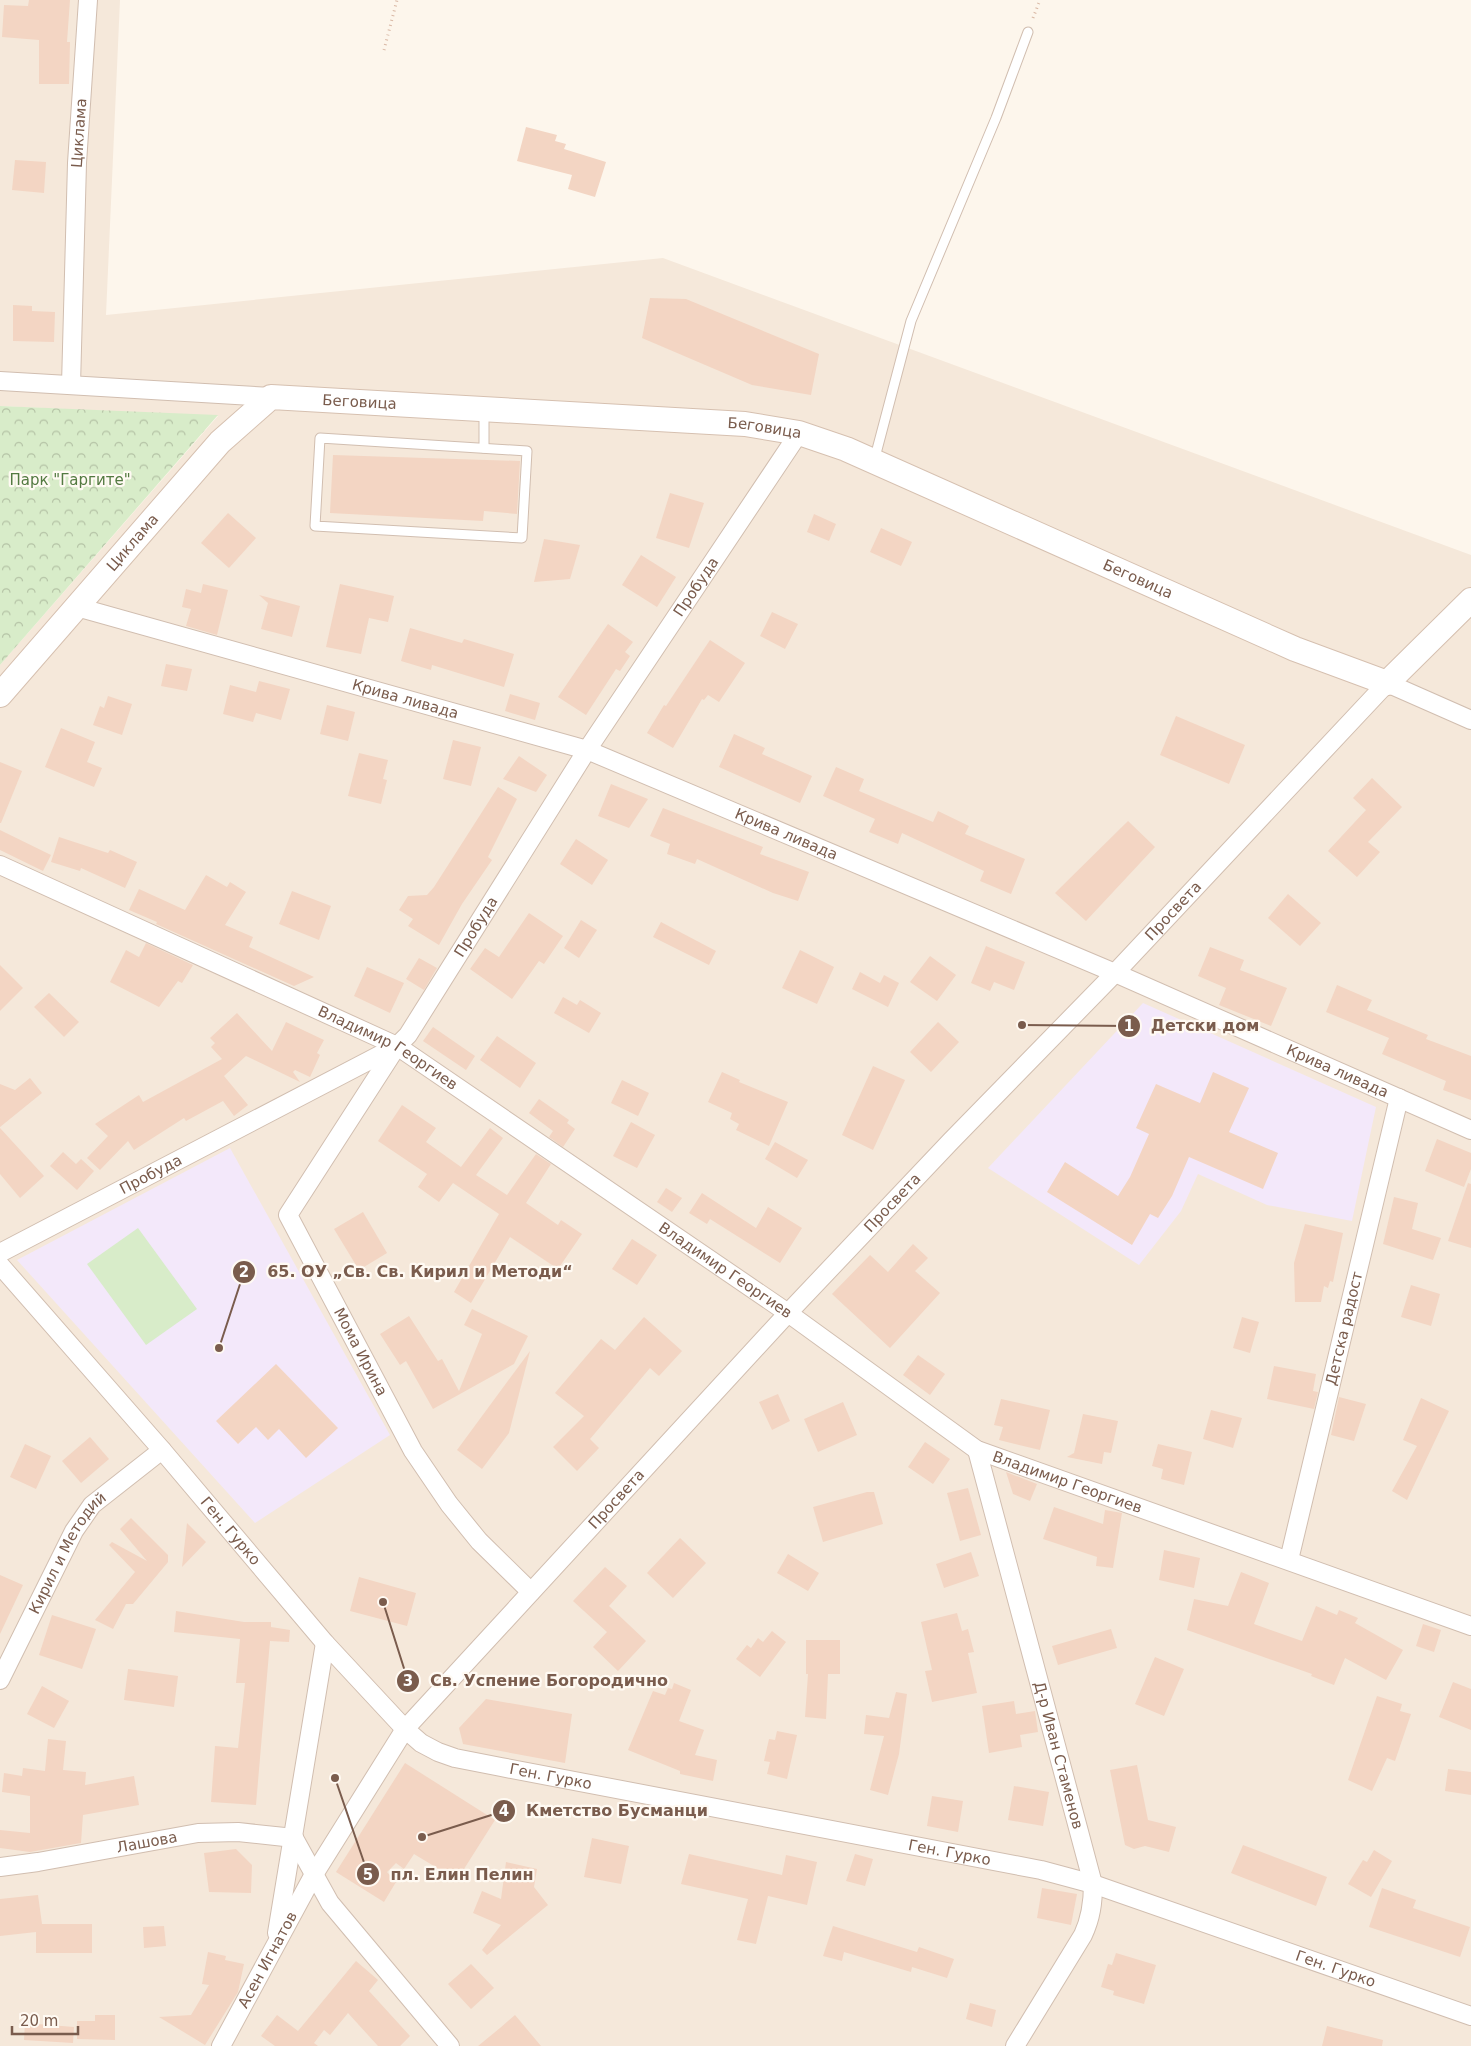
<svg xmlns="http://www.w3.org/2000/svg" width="1471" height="2046" viewBox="0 0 1471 2046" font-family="'DejaVu Sans',sans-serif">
<defs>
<pattern id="park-crowns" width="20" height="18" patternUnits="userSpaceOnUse" patternTransform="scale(1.25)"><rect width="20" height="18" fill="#d8ecc9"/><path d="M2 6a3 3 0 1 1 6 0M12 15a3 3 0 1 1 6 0" fill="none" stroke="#b4c2a5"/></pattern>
</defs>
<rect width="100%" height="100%" fill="#fdf6ec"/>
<polygon fill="#f5e8da" points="0,0 120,0 106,315 663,258 1471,555 1471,2046 0,2046 0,665 218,416 0,406"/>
<g fill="#f3e8fa">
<polygon points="1143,1003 1376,1107 1352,1221 1267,1205 1198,1174 1181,1211 1139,1265 988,1168"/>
<polygon points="230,1148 390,1435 255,1523 17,1260"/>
</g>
<polygon fill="url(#park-crowns)" points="0,406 218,415 0,665"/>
<polygon fill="#d8ecc9" points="138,1228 197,1309 146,1345 87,1264"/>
<g fill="#f3d5c3">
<polygon points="29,0 70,0 67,42 70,42 69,84 39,84 39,40 2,37 4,5 28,6"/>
<polygon points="526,127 557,135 555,141 566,144 564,149 606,162 595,197 568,189 572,175 517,161"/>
<polygon points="15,160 46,162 44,193 12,190"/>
<polygon points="650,298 686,299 819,354 811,395 752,385 642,338"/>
<polygon points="13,305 32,306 32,311 55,312 54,342 13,341"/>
<polygon points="333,455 520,461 517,514 484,511 483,521 330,513"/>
<polygon points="670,493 704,503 689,548 656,538"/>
<polygon points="228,513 256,538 229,568 201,543"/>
<polygon points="814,514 836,524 829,541 807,532"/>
<polygon points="881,528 912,542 901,566 870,552"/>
<polygon points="544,539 580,545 570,579 534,582"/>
<polygon points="641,555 676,577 657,607 622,585"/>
<polygon points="203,584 228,590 217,635 186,626 191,609 182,607 186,589 201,593"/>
<polygon points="340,584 394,596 388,622 369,618 361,654 326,647"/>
<polygon points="259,595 300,606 292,637 261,629 268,603"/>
<polygon points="772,612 798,624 785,649 760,636"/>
<polygon points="608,624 633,642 625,652 630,656 620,671 616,669 586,715 558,697"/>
<polygon points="410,628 462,643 464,639 514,654 504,687 432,665 431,670 401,661"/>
<polygon points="710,640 745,663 719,702 708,695 704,700 702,699 673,748 647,733 664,705 666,706"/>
<polygon points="166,664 192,669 187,691 161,686"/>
<polygon points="259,681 290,689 281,720 256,713 253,722 223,714 230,685 256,692"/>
<polygon points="510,694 540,703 535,720 505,711"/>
<polygon points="108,696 132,704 122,735 93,725 100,706 104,708"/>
<polygon points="327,705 355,712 348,741 320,734"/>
<polygon points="1176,716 1245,745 1229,784 1160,755"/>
<polygon points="61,728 95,742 87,762 102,768 94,787 45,767"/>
<polygon points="734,734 765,748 762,754 812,776 800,803 719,767"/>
<polygon points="453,740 481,747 471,786 443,779"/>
<polygon points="359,753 388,760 383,779 387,780 381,804 348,796"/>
<polygon points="519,756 547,775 536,792 503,779"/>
<polygon points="0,762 22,771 1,823 0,823"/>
<polygon points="836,767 864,779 859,791 933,822 938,811 969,826 965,834 1025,859 1011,894 980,881 984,871 902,833 898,844 869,832 875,819 823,796"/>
<polygon points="1372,778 1402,807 1368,842 1380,852 1357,877 1328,851 1366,810 1353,798"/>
<polygon points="611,784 648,799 629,828 598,816"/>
<polygon points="498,787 517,799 488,857 492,860 462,904 439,945 408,926 413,919 399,910 408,896 427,895 434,887"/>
<polygon points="663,808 763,847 760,854 809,872 798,901 773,893 697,859 695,864 667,854 670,844 650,836"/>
<polygon points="1128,821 1155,847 1086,921 1055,893"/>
<polygon points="0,830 51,855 43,871 0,850"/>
<polygon points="59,837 108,853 110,850 137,862 125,888 81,868 80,871 51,862"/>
<polygon points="576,839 608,860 592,885 560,864"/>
<polygon points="206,875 227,887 230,882 246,892 225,925 253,937 249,947 314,977 294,986 156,924 157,922 129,910 139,889 185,910"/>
<polygon points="292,891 331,906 319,940 279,924"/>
<polygon points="1288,894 1321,923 1300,946 1268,918"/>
<polygon points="529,913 563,936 544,964 539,961 512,999 470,969 485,948 499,957"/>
<polygon points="581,920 597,930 579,958 564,948"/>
<polygon points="661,922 716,951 709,965 653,937"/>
<polygon points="146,943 193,965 182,983 178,981 159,1007 110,982 126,950 139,957"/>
<polygon points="986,946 1025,962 1014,990 994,982 990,991 971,983"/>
<polygon points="1210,947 1244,960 1240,970 1287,988 1271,1026 1219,1005 1226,988 1198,976"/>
<polygon points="800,950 834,967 817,1004 782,988"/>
<polygon points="930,956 956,975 937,1001 910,982"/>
<polygon points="419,958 437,968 424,990 406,979"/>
<polygon points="0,965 23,988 0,1011"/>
<polygon points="367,967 404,983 390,1013 354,996"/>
<polygon points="860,972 880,983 884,975 899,983 888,1007 852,989"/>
<polygon points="1337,985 1372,1000 1367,1010 1428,1035 1426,1039 1471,1056 1471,1100 1443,1090 1446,1081 1382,1054 1389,1038 1326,1012"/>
<polygon points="49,993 79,1022 64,1037 34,1007"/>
<polygon points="563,997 577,1005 580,1000 601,1013 589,1033 554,1013"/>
<polygon points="237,1013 272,1051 286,1022 324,1040 317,1053 320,1055 310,1077 295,1070 293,1072 300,1082 246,1056 224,1076 248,1105 234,1116 223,1101 186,1121 184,1118 134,1150 128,1141 100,1170 87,1158 108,1136 95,1124 139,1095 143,1102 222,1059 211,1047 215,1043 210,1038"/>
<polygon points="938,1022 959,1042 931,1072 910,1052"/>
<polygon points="433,1027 475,1056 466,1070 423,1041"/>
<polygon points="497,1036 536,1063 520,1088 480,1060"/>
<polygon points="873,1066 905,1080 873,1150 842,1135"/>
<polygon points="722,1072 740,1080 739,1082 788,1102 769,1146 736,1130 739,1124 730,1119 732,1113 708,1102"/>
<polygon points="1213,1072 1249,1088 1229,1132 1278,1153 1263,1189 1189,1157 1172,1196 1158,1218 1150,1214 1132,1245 1047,1192 1065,1162 1118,1196 1130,1177 1149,1134 1136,1128 1156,1084 1200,1103"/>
<polygon points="30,1078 42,1093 0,1127 0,1084 15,1090"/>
<polygon points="622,1080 649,1093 638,1116 611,1103"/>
<polygon points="539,1099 569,1120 567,1123 575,1129 563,1147 549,1137 553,1131 529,1113"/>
<polygon points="402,1105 436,1128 426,1142 461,1167 490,1128 503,1138 476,1175 507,1195 536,1154 551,1164 526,1203 558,1225 561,1220 582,1234 558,1269 510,1237 471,1303 454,1292 499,1214 453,1183 439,1202 418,1187 427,1174 378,1141"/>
<polygon points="631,1122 655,1135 637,1168 613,1156"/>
<polygon points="0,1128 44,1176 20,1198 0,1174"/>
<polygon points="1437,1139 1471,1153 1471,1169 1464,1187 1425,1171"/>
<polygon points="775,1142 808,1160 797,1178 765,1159"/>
<polygon points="63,1152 76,1164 81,1159 94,1171 77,1190 50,1166"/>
<polygon points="1468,1183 1471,1184 1471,1248 1448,1241"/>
<polygon points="666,1188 682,1198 672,1212 657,1202"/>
<polygon points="702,1193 756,1228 768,1207 802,1228 780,1263 710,1219 707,1224 689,1213"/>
<polygon points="1394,1197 1418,1203 1412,1229 1441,1238 1433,1260 1383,1244"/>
<polygon points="363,1212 387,1253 359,1270 334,1229"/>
<polygon points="1305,1224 1343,1233 1333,1282 1330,1281 1328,1288 1324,1286 1321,1302 1295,1302 1294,1263"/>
<polygon points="632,1239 657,1255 637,1285 612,1269"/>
<polygon points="913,1244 928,1258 915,1271 940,1293 890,1348 832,1294 870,1255 888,1272"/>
<polygon points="1411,1285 1440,1294 1431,1326 1401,1317"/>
<polygon points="472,1309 528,1336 514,1364 433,1409 406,1361 400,1365 380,1334 409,1316 438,1361 442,1359 459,1391 482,1334 464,1325"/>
<polygon points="644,1317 682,1351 659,1376 650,1368 590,1439 599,1448 577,1471 553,1447 584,1416 555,1393 601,1339 615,1350"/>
<polygon points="1242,1317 1259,1322 1250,1353 1233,1348"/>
<polygon points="530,1351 509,1433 482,1469 457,1450"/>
<polygon points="918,1355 945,1374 930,1395 903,1375"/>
<polygon points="276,1364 338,1428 306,1458 279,1429 268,1440 256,1427 238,1444 216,1421"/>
<polygon points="1274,1366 1316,1374 1313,1391 1318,1392 1314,1409 1267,1399"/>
<polygon points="778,1394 790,1421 772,1430 759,1402"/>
<polygon points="1339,1397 1366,1404 1354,1441 1331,1435"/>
<polygon points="1421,1398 1449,1411 1407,1500 1392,1491 1417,1446 1403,1440"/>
<polygon points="1001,1399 1050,1410 1040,1450 999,1440 1003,1427 994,1425"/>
<polygon points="843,1402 857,1435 818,1452 804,1419"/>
<polygon points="1211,1410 1242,1418 1233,1448 1203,1439"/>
<polygon points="1083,1414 1118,1421 1111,1453 1104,1452 1102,1464 1067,1457 1074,1453"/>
<polygon points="90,1437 109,1459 81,1483 62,1461"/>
<polygon points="925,1442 950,1459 933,1484 908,1467"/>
<polygon points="25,1444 51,1456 36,1489 10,1477"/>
<polygon points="1158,1444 1192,1452 1184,1485 1161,1479 1163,1469 1152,1466"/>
<polygon points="1006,1472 1037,1484 1030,1501 1013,1494"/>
<polygon points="968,1488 981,1535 960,1541 947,1493"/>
<polygon points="867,1492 874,1492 883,1524 823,1542 813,1507"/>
<polygon points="1054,1507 1103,1524 1105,1510 1122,1513 1113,1568 1096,1566 1097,1557 1043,1539"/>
<polygon points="131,1518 168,1555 168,1562 133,1604 126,1604 113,1629 95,1620 135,1572 109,1545 112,1542 147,1561 120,1529"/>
<polygon points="187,1523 206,1542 182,1567"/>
<polygon points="680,1538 706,1563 673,1598 647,1573"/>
<polygon points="1164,1550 1200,1558 1194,1588 1159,1580"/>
<polygon points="971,1552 979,1576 944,1588 936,1564"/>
<polygon points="788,1554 819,1573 808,1591 777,1573"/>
<polygon points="605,1567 627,1586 609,1606 646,1641 618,1671 593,1647 607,1632 573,1601"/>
<polygon points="1241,1572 1269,1583 1254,1624 1302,1641 1316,1606 1337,1615 1339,1610 1358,1618 1355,1623 1403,1650 1386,1680 1345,1658 1334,1685 1311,1676 1312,1674 1187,1630 1194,1599 1228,1606"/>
<polygon points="0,1575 23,1585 0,1634"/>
<polygon points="359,1577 416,1593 407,1626 350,1611"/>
<polygon points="176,1611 244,1622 271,1622 271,1627 290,1630 289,1642 270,1641 256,1805 211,1802 215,1746 238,1748 245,1683 236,1683 240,1639 174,1632"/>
<polygon points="957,1613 962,1631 968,1629 974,1652 968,1653 977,1693 932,1702 925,1671 932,1670 921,1622"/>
<polygon points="52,1615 96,1629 82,1669 39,1655"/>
<polygon points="1423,1624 1441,1630 1434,1652 1416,1646"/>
<polygon points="1111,1629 1117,1648 1058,1665 1052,1646"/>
<polygon points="772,1631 786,1642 760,1677 736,1659 747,1645 751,1648 758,1638 763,1642"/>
<polygon points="806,1640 840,1640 840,1674 828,1674 826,1719 805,1717 808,1674 806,1674"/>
<polygon points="1155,1657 1184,1669 1164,1716 1135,1704"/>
<polygon points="128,1669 178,1676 174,1707 124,1700"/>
<polygon points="1453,1682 1471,1689 1471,1730 1439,1717"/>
<polygon points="674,1683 691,1690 679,1721 704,1730 695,1755 717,1760 713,1781 680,1774 680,1771 628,1750 653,1691 665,1695 668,1688 672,1689"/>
<polygon points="42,1686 69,1701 54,1728 27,1714"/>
<polygon points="896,1692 907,1694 899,1754 888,1795 870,1790 884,1736 864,1734 866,1715 889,1718"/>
<polygon points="1377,1696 1402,1704 1400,1711 1411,1714 1395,1761 1387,1758 1372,1791 1348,1780"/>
<polygon points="486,1699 572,1714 565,1763 463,1744 459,1728"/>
<polygon points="1014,1701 1016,1714 1035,1711 1038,1732 1020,1735 1022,1747 989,1753 982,1706"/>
<polygon points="777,1731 797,1735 787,1779 767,1774 770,1762 764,1761 769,1739 775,1740"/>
<polygon points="48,1739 66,1741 63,1770 86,1772 85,1785 134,1776 139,1805 83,1815 81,1843 30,1852 0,1848 0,1830 30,1833 30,1796 2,1792 4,1773 22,1776 23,1768 45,1771"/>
<polygon points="405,1763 495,1820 457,1880 414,1854 404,1869 396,1863 387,1872 396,1882 384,1902 336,1872"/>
<polygon points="1137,1765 1148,1820 1176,1827 1169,1852 1145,1846 1134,1849 1125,1845 1110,1770"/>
<polygon points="1448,1769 1471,1772 1471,1795 1445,1791"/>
<polygon points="1014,1786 1049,1792 1043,1826 1008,1820"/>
<polygon points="932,1796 963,1801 958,1832 927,1826"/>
<polygon points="592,1838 629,1846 621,1884 584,1877"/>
<polygon points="1243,1845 1327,1877 1316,1906 1231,1873"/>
<polygon points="236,1849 252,1865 251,1893 209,1892 204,1853"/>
<polygon points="1374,1850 1392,1861 1371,1897 1348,1884 1363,1860 1367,1862"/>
<polygon points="689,1854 782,1875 786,1855 817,1862 807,1905 768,1896 756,1944 737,1940 748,1899 681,1884"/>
<polygon points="855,1854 873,1859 865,1886 846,1881"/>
<polygon points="506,1862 537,1869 534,1887 548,1905 487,1955 482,1950 501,1925 473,1913 482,1891 501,1899"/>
<polygon points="1042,1888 1077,1894 1071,1925 1037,1918"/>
<polygon points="1382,1888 1416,1900 1413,1908 1470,1927 1460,1957 1369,1927"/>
<polygon points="38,1895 42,1924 92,1924 92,1953 36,1953 36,1932 0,1936 0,1899"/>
<polygon points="164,1926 166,1946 144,1948 143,1927"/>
<polygon points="833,1926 917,1952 919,1947 954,1959 947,1978 912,1967 911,1972 844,1952 842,1961 823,1956"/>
<polygon points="208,1952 226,1956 225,1960 244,1964 238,1992 205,2045 159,2017 191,2015 209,1985 202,1984"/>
<polygon points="1116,1953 1156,1965 1144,2004 1113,1995 1114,1991 1101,1987 1108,1964 1112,1965"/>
<polygon points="356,1961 378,1980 369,1991 410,2036 400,2046 378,2046 348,2013 330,2035 324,2030 314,2043 318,2046 275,2046 261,2036 277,2015 298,2031"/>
<polygon points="471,1964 494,1988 471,2009 448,1984"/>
<polygon points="970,2003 996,2010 992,2027 966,2019"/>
<polygon points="95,2015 115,2015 115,2040 77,2039 77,2021 95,2021"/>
<polygon points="515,2015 541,2046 478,2046 500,2028"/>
<polygon points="25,2023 74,2027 73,2043 24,2040"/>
<polygon points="1327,2026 1383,2040 1382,2046 1322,2046"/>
</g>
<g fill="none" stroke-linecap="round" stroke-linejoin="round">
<g stroke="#d1beb0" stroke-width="11">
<g id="lane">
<polygon points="320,438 527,451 522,538 315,526"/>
<polyline points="484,448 484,411"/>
<polyline points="874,461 911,321 996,118 1028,32"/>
</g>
</g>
<g stroke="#d1beb0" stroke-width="20">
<g id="street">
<polyline points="0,381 271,397"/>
<path id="s1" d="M 71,385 L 77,163 L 88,0"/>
<path id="s2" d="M 77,607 L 587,750 L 1115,973 L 1471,1130"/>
<path id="s3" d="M 0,865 L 397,1046 L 788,1313 L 977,1450 L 1471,1626"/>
<path id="s4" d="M 397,1046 L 288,1215 L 413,1451 L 449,1504 L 479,1541 L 531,1592"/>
<path id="s5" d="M 0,1253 L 397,1046 L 408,1035 L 587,750 L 799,433"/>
<path id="s6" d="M 0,1265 L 162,1450 L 325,1643 L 405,1729 L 421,1743 L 438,1752 L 455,1758 L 501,1767 L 1041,1870 L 1093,1884 L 1471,2016"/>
<path id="s7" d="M 977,1450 L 1093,1884 C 1093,1903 1091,1918 1083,1935 L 1015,2046"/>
<path id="s8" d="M 1289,1560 L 1399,1098"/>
<path id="s9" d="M 0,1680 L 74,1531 L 92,1505 L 162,1450"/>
<polyline points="294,1838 330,1903 450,2046"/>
<path id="s10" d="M 0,1867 L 38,1862 L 198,1833 L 238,1832 L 294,1838"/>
<polyline points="277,1933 325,1643"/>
<path id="s11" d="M 221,2046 L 313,1876 L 405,1729 L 788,1313 L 951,1141 L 1115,973 L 1387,683 L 1471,720"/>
</g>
</g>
<g stroke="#d6c0b0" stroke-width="26">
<g id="secondary">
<path id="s12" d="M 0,695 L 220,442 L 271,397 L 745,424 L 799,433 L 846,449 L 1295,649 L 1387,683 L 1471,600"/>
</g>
</g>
<g stroke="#d9b8a5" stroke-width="3" stroke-dasharray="1 4" stroke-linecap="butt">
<polyline points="1033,18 1040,0"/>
<polyline points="384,50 397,0"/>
</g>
<use href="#lane" stroke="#fff" stroke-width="9"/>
<use href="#street" stroke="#fff" stroke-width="18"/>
<use href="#secondary" stroke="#fff" stroke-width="24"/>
</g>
<g text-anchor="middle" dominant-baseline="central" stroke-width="4.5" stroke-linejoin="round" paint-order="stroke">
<g font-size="15" fill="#7a5c4d" stroke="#fffaf3">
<text stroke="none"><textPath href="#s1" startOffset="252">Циклама</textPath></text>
<text stroke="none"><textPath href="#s12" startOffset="492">Беговица</textPath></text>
<text stroke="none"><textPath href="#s12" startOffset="898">Беговица</textPath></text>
<text stroke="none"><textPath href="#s12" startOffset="202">Циклама</textPath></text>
<text stroke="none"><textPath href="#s12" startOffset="1302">Беговица</textPath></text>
<text stroke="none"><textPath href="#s5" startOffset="996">Пробуда</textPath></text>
<text stroke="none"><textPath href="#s2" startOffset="341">Крива ливада</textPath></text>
<text stroke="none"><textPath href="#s2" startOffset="746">Крива ливада</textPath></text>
<text stroke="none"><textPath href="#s11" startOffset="1489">Просвета</textPath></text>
<text stroke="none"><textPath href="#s5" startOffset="591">Пробуда</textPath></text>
<text stroke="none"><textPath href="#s3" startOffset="429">Владимир Георгиев</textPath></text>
<text stroke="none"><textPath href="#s2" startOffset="1346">Крива ливада</textPath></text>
<text stroke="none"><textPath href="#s5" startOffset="170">Пробуда</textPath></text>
<text stroke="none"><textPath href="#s11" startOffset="1084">Просвета</textPath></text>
<text stroke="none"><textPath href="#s3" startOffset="834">Владимир Георгиев</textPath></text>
<text stroke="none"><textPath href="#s8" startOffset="238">Детска радост</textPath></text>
<text stroke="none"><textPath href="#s4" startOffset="356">Мома Ирина</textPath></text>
<text stroke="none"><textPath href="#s3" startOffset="1239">Владимир Георгиев</textPath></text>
<text stroke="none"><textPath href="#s11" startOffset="679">Просвета</textPath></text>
<text stroke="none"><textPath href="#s6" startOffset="352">Ген. Гурко</textPath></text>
<text stroke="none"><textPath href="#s9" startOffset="144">Кирил и Методий</textPath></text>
<text stroke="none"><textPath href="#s7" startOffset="316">Д-р Иван Стаменов</textPath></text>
<text stroke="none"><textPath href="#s6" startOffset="772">Ген. Гурко</textPath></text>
<text stroke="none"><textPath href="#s10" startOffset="149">Лашова</textPath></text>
<text stroke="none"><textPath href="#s6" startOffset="1178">Ген. Гурко</textPath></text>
<text stroke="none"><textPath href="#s11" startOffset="98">Асен Игнатов</textPath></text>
<text stroke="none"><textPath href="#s6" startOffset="1582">Ген. Гурко</textPath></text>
</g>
<g font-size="15" fill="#537a41" stroke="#fffaf3">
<text x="70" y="480">Парк "Гаргите"</text>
</g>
</g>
<path fill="none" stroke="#7a5c4d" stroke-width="2" d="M1022 1025L1129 1026M219 1348L244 1272M383 1602L408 1681M422 1837L504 1811M335 1778L368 1874"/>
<g fill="#7a5c4d" stroke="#fffaf3" stroke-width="2">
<circle cx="1022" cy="1025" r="5"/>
<circle cx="219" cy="1348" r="5"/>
<circle cx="383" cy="1602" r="5"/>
<circle cx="422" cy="1837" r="5"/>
<circle cx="335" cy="1778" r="5"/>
<circle cx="1129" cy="1026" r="12"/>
<circle cx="244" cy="1272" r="12"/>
<circle cx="408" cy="1681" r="12"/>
<circle cx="504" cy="1811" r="12"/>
<circle cx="368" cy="1874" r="12"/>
</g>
<g font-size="15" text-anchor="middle" font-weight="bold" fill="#fff">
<text x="1129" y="1031">1</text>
<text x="244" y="1277">2</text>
<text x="408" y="1686">3</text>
<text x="504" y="1816">4</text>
<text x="368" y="1880">5</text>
</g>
<g font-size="16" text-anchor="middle" font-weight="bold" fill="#7a5c4d" stroke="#fffaf3" stroke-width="4.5" stroke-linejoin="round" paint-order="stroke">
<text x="1205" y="1031">Детски дом</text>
<text x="420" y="1277">65. ОУ „Св. Св. Кирил и Методи“</text>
<text x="549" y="1686">Св. Успение Богородично</text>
<text x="617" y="1816">Кметство Бусманци</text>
<text x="462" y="1880">пл. Елин Пелин</text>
</g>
<path d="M12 2026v8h66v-8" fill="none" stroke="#7a5c4d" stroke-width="2.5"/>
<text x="20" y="2026" font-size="15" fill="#7a5c4d" stroke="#fffaf3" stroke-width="4" paint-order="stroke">20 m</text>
</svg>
